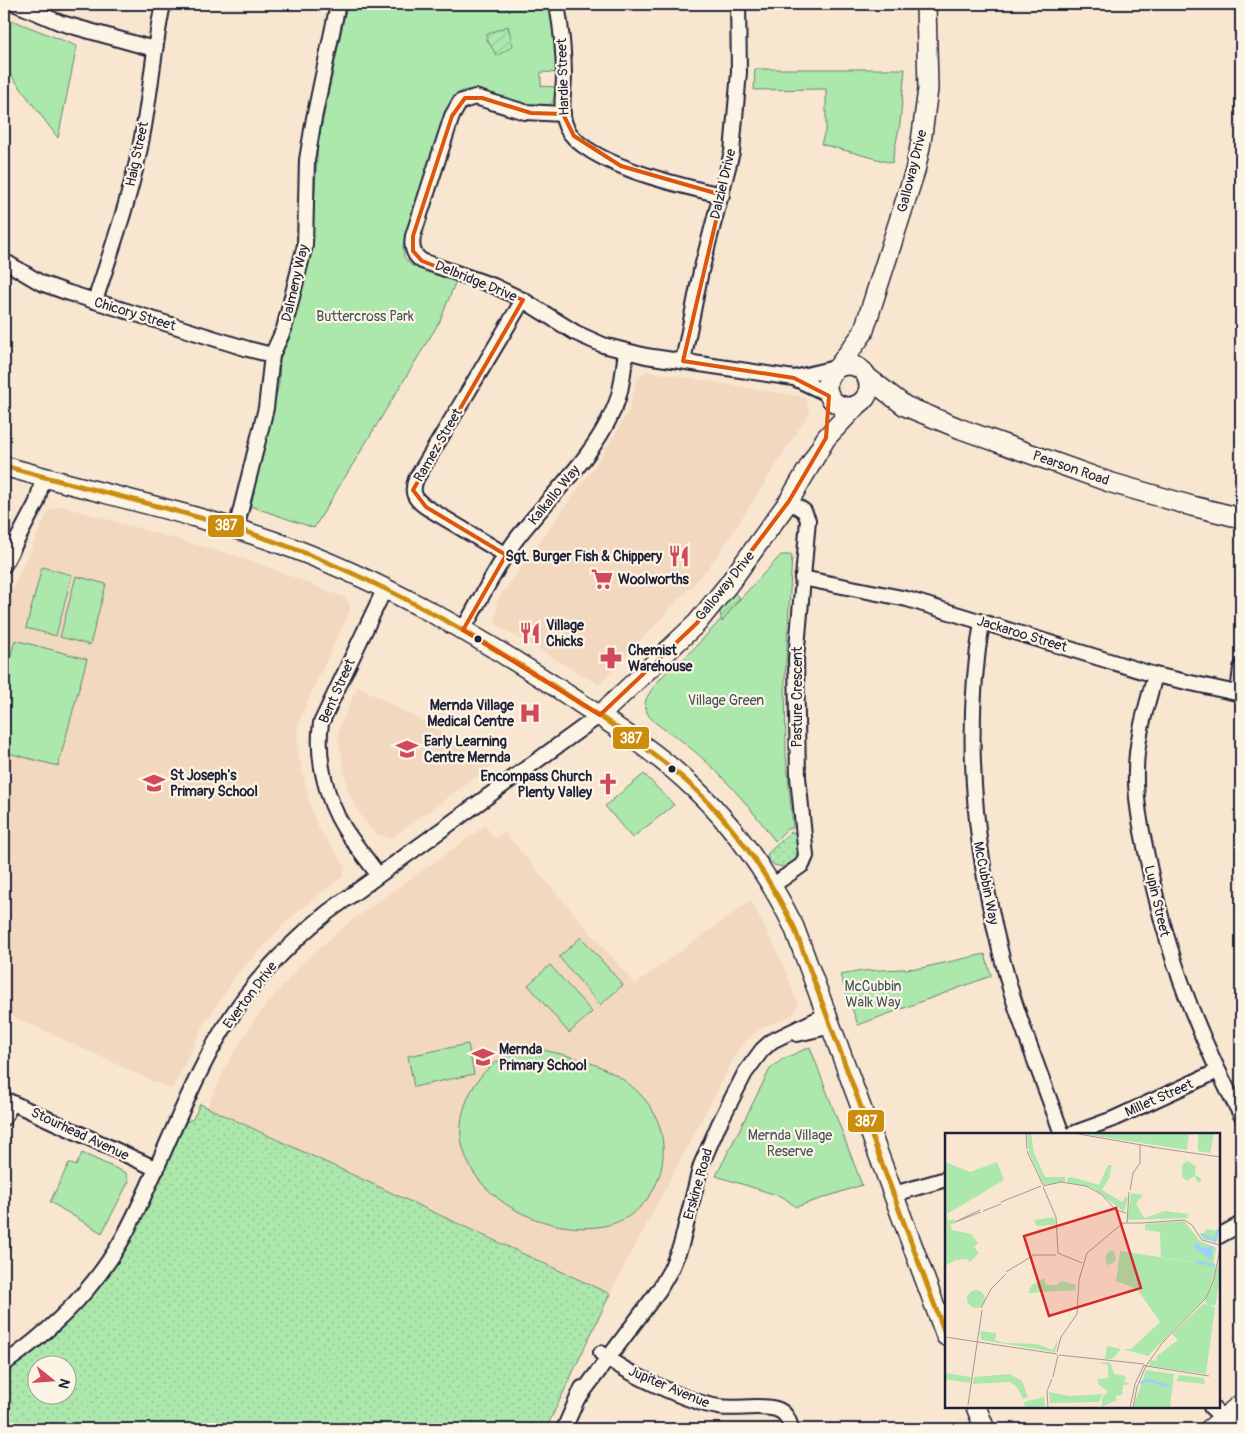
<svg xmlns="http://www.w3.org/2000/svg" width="1245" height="1433" viewBox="0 0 1245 1433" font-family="Pangolin,sans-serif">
<defs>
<pattern id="grass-dots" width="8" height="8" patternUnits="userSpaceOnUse" patternTransform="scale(1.25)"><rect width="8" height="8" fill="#ace7ac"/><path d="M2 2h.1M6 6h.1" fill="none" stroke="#94c695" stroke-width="1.8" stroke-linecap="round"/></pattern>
<pattern id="garden-furrows" width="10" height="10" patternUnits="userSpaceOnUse" patternTransform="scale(1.25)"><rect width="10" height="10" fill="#ace7ac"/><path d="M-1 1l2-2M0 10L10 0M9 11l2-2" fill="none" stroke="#94c695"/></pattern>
</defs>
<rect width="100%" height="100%" fill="#f9e6d1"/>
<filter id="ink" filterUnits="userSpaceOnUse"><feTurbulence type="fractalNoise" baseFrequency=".02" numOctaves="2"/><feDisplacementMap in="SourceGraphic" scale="10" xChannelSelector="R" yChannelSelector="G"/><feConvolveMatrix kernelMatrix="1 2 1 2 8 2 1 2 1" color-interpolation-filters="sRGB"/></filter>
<g filter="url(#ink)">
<g fill="#f3d8c0">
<polygon points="646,371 805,397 810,412 719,554 702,575 599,685 495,624 497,601 598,461 629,411 636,380"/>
<polygon points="61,506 253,561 346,598 351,608 302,713 297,732 298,754 312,812 320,831 345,865 343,876 290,918 239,972 203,1026 172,1090 4,1012 4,606 49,510"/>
<polygon points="358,686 498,762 391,838 376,834 362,818 348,792 338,736 339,728"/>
<polygon points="485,826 496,839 504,832 635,984 751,900 781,959 798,1004 793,1015 763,1027 749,1038 739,1049 610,1294 207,1107 226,1066 247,1031 264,1007 302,963 348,923"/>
</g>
<g fill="url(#grass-dots)" stroke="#678474" fill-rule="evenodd">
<polygon points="791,832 796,833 798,849 796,860 784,867 774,865 767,859 768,853"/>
<path d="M 200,1104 L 610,1294 L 546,1429 L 4,1429 L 4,1372 C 55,1336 96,1294 129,1242 C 152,1205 168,1161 186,1122 L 193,1119 ZM 38,1366 L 68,1366 L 68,1396 L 38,1396 Z"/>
</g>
<g fill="#ace7ac" stroke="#678474">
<path d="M 347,4 L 552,4 L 559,73 L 541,72 L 541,86 L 558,87 C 553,136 488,81 463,91 C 460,92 456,94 454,97 C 449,105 446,117 443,126 C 427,165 416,206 403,246 L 404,257 L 411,265 L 457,278 L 440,321 L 314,528 L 250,506 L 279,383 L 280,357 L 289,340 L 311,251 L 318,143 Z"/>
<polygon points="4,17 77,46 58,138 4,66"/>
<polygon points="755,69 905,69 900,123 892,163 821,144 826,128 826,89 754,90"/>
<path d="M 781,555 L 792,555 L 785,679 L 786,755 L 793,828 L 787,829 L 775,841 C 748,804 719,770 683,742 C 672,732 647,723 645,706 C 643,694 674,662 685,658 Z"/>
<polygon points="42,567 72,575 56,636 26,628"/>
<polygon points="76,576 106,584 90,645 60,637"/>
<polygon points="15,640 87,659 58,766 4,752 4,681"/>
<polygon points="644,774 674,805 632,838 605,806"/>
<polygon points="581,937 623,985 600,1005 559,957"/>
<polygon points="985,954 991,976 858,1025 840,975 862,971 921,968"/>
<polygon points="550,965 592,1012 569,1033 528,985"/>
<polygon points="468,1044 474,1074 414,1087 408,1056"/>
<polygon points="810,1047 862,1185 796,1207 783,1197 716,1176 770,1069 783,1059"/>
<path d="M 543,1050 C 580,1058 614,1067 641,1095 C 684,1140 662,1220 597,1227 C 519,1236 423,1165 476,1083 C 492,1058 515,1051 543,1050 Z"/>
<polygon points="82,1153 126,1173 129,1181 102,1233 50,1202 69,1163 76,1166"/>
</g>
<g fill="url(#garden-furrows)" stroke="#678474">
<polygon points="508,26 513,46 497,56 486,38 487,34"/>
<polygon points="732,591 740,598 722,622 719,608"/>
</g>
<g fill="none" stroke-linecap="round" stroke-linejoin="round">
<g stroke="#22223b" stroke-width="18">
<g id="street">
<polyline points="16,4 61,23 154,49"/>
<path d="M 557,4 C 561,27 564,52 564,76 C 564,90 560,107 564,121 C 574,163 686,187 722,195"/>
<path d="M 563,114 L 525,112 L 475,97 L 460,102 L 452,116 L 413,236 C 411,247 413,255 422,261 L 494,286 L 523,300 L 576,333 L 603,345 L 646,356 L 794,378 L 828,394"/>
<polyline points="4,261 41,283 69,293 248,349 272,355"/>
<path d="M 95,301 C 113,245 133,190 143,132 C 151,89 154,46 163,4"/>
<polyline points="683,361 701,271 732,152 739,72 738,4"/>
<polyline points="794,378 835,368"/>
<polyline points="236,529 266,408 272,355 284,329 305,245 307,160 314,118 338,4"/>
<path d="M 506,555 L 426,507 C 414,499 411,492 416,479 L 523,300"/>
<polyline points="4,565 37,502 43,477"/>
<polyline points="802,578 907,599 1155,675 1241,694"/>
<path d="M 982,622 C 961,746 976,868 1010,988 C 1025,1037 1045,1086 1062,1134"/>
<path d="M 463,630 C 480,600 495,569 515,541 C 547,498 591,461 613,411 C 622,393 623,371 626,352"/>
<path d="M 1155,675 C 1147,706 1136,738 1136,771 C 1135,801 1142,832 1148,861 C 1166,951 1197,1035 1241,1115"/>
<polyline points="1238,694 1241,668"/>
<path d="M 378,875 C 367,859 354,844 344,828 C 326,799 316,757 321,723 L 385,588"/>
<polyline points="772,886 802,865 806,856 798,777 796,659 808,520 804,511 789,501"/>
<polyline points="797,1034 832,1026"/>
<polyline points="4,1099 157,1169"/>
<polyline points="4,1118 12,1103"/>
<polyline points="1072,1134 1113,1119 1218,1071"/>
<polyline points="894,1194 946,1179"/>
<polyline points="1219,1236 1241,1224"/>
<path d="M 601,1353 C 623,1372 690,1403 719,1407 C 737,1410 758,1404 776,1409 C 786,1412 789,1420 791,1429"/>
<path d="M 4,1364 C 51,1331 95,1288 123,1238 C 157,1175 180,1105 215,1043 C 244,991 282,949 328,912 L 600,715"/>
<polyline points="580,1396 659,1290 671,1269 681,1245 701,1165 719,1124 745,1073 762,1050 772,1041 828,1014"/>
<polyline points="1211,1407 1223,1418"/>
<polyline points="564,1429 582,1388"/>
</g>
</g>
<g stroke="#22223b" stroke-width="22">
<g id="secondary">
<circle cx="848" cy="386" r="21"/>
<polyline points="838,367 863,333 915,171 921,142 928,89 926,4"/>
<polyline points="867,377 905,406 961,429 1112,483 1192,506 1241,518"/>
<path d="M 4,466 C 93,492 185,511 273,541 C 380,579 479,636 574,699 C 616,727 658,753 695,789 C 736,828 769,876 794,927 L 946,1336"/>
<polyline points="600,715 697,623 728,585 789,501 826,438 857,405"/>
<polyline points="976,1407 985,1429"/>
<polyline points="1210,1429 1241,1404"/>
</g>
</g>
<use href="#street" stroke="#fcf5e5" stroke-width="14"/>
<use href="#secondary" stroke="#fcf5e5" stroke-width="19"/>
<g stroke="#fcf5e5" stroke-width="9">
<path id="bus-1" d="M 4,466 C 93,491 185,510 273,541 C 377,578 474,634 566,694 C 616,727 667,759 709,803 C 744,839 771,882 794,927 L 946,1336"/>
</g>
<use href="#bus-1" stroke="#cc8c0c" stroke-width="5"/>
</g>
</g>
<path fill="none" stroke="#de560e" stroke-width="4" stroke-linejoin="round" d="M 465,98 L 482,98 L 531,113 L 563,114 L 574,136 L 621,166 L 722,195 L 683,361 L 794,378 L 829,396 L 826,438 L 789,501 L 697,623 L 600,715 L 463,630 L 506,555 L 426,507 L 413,490 L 523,300 L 422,261 L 413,251 L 413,236 L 452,116 Z"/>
<defs>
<g id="restaurant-bare" transform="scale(1.725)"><path d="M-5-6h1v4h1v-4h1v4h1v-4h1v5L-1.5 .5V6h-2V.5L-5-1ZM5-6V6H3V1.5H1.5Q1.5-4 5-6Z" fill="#d1495b" stroke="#fcf5e5" stroke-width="2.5" paint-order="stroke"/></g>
<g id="supermarket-bare" transform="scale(1.725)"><path d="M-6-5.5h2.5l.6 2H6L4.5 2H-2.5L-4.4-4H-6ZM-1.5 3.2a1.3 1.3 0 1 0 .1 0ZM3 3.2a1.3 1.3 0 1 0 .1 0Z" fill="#d1495b" stroke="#fcf5e5" stroke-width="2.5" paint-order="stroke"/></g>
<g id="pharmacy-bare" transform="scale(1.725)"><path d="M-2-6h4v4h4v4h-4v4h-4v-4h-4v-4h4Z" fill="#d1495b" stroke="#fcf5e5" stroke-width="2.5" paint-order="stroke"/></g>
<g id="hospital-bare" transform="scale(1.725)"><path d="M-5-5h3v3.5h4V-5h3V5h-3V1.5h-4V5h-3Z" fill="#d1495b" stroke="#fcf5e5" stroke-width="2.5" paint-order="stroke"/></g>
<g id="school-bare" transform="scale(1.725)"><path d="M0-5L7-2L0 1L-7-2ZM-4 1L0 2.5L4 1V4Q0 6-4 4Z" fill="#d1495b" stroke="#fcf5e5" stroke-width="2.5" paint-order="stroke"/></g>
<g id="church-bare" transform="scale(1.725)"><path d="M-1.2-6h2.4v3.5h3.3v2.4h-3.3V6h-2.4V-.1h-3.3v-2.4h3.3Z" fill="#d1495b" stroke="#fcf5e5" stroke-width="2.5" paint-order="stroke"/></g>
</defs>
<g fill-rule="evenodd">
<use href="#restaurant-bare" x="679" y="556"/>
<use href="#supermarket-bare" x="602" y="579"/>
<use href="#restaurant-bare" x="530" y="633"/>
<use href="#pharmacy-bare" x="611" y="658"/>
<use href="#hospital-bare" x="530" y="713"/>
<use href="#school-bare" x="407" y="749"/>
<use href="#school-bare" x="154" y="783"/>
<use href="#church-bare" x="608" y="784"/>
<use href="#school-bare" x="483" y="1057"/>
</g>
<g fill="#22223b" stroke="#fcf5e5" stroke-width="2">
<circle cx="478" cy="639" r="4.5"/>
<circle cx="672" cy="769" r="4.5"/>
</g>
<g text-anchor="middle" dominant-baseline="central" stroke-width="4.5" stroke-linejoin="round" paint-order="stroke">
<g font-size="14" fill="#22223b" stroke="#fcf5e5">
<text transform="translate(563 77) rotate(-92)">Hardie Street</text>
<text transform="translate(137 154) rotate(-78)">Haig Street</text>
<text transform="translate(912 171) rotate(-76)">Galloway Drive</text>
<text transform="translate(723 184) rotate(-77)">Dalziel Drive</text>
<text transform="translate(476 281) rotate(22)">Delbridge Drive</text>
<text transform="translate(295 283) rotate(-77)">Dalmeny Way</text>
<text transform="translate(135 314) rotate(17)">Chicory Street</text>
<text transform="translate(438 445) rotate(-60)">Ramez Street</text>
<text transform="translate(1071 468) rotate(19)">Pearson Road</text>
<text transform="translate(554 495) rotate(-51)">Kalkallo Way</text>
<text transform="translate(725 586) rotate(-51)">Galloway Drive</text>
<text transform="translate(1022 634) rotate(17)">Jackaroo Street</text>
<text transform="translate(337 691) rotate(-66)">Bent Street</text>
<text transform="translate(797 697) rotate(-90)">Pasture Crescent</text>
<text transform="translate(986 883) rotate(79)">McCubbin Way</text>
<text transform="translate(1157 901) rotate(77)">Lupin Street</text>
<text transform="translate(250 995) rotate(-53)">Everton Drive</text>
<text transform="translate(1159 1098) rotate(-24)">Millet Street</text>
<text transform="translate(80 1134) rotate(25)">Stourhead Avenue</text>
<text transform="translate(698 1184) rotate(-74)">Erskine Road</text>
<text transform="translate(669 1387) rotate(23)">Jupiter Avenue</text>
</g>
<g font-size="14" fill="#445357" stroke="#fcf5e5">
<text x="365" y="316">Buttercross Park</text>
<text x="726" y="700">Village Green</text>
<text x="873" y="986">McCubbin<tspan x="873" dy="16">Walk Way</tspan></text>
<text x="790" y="1135">Mernda Village<tspan x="790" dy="16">Reserve</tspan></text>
</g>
<g font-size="14" font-weight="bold" fill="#22223b" stroke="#fcf5e5" text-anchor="start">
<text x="662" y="556" text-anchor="end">Sgt. Burger Fish &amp; Chippery</text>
<text x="618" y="579">Woolworths</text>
<text x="546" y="625">Village<tspan x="546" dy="16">Chicks</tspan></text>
<text x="628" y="650">Chemist<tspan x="628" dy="16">Warehouse</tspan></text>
<text x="514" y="705" text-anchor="end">Mernda Village<tspan x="514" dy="16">Medical Centre</tspan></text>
<text x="424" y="741">Early Learning<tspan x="424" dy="16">Centre Mernda</tspan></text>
<text x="170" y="775">St Joseph's<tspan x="170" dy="16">Primary School</tspan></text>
<text x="592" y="776" text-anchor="end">Encompass Church<tspan x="592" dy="16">Plenty Valley</tspan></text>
<text x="499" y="1049">Mernda<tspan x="499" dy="16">Primary School</tspan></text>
</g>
</g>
<g transform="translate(945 1133)">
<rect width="275" height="275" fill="#f9e6d1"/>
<path d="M 132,0 L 244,0 L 242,17 ZM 253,0 L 269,0 L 265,20 L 253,18 ZM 175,118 L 272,133 L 261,164 L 203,223 L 178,216 L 186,216 L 215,189 L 192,156 L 171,148 ZM 273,133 L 275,140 L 271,169 L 270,173 L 265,172 L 270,175 L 261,241 L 204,233 L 206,227 L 211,228 L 212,223 L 233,207 L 227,201 L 258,171 L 263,172 L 260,169 ZM 162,213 L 176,216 L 167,226 L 160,226 ZM 165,229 L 169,241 L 181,243 L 179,249 L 186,251 L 178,252 L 177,262 L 170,263 L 172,267 L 157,274 L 157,265 L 163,258 L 154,252 L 151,242 L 153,246 L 163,245 L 163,232 L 154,230 ZM 201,237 L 229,241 L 225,275 L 188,275 ZM 234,242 L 259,245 L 260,251 L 231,248 Z" fill="#ace7ac"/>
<path d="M 82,0 L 86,0 L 89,20 L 100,44 L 120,44 L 120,49 L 99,52 L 84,19 ZM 242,28 L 251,33 L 250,42 L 257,46 L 254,50 L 249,43 L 242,48 L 237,44 L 237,32 ZM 0,29 L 25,39 L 52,29 L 59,47 L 2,81 L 3,88 L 9,86 L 10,90 L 5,92 L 7,97 L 26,101 L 33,110 L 29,114 L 34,120 L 25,129 L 22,126 L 11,127 L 0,133 ZM 163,32 L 167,32 L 164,45 L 157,57 L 177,69 L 181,63 L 183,65 L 179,79 L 148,55 L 122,49 L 123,45 L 127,44 L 154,52 ZM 186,60 L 198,62 L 191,70 L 199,85 L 220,78 L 243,81 L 243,85 L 182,87 ZM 109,84 L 111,92 L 92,93 L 89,87 ZM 239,88 L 255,108 L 271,115 L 268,132 L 216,124 L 215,99 L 200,97 L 200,91 ZM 260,96 L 273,98 L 272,108 L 259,107 L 255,101 L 261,99 ZM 164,118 L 169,118 L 171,125 L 169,130 L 163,131 L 163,136 L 160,124 ZM 99,145 L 101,152 L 112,152 L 116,148 L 131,152 L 131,157 L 83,160 L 87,152 ZM22 166a9 9 0 1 1 18 0a9 9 0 1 1-18 0ZM 35,198 L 51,200 L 50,207 L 59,210 L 92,211 L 108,217 L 114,205 L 110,219 L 36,207 ZM 0,240 L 26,244 L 25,250 L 0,246 ZM 65,241 L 77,248 L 83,264 L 78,266 L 72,254 L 65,249 L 28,251 L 29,244 ZM 104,259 L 124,263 L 158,261 L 154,269 L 105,270 ZM 99,264 L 100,273 L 80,275 L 79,269 Z" fill="#ace7ac"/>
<path d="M 252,110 L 257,115 L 268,113 L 266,127 L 248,114 Z" fill="#98d2f8"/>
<path fill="none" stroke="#98d2f8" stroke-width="2.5" d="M 256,101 L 270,108 L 273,96M 251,129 L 270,132M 195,250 L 202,247 L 224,253"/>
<path fill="none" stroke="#a39895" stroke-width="1" d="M 81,0 L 82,16M 128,0 L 208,14M 206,14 L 275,24M 82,18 L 98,52M 98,53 L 116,49 L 141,53 L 156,61 L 171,77 L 181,80M 98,54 L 111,84 L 113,120M 185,57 L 188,40 L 195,30 L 195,12M 56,69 L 96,53M 35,77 L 10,89 L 36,79M 38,78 L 56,71M 182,90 L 184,59M 197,90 L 239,87 L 247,92 L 257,107 L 275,112M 113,120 L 137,130M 61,139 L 89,122 L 111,122M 36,175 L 46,156 L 61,141M 0,204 L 112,221M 112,219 L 116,204 L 132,181 L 134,147 L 142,120 L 178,90 L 197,90M 114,222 L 199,231M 264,243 L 201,233 L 218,209 L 261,165 L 269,146 L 275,116M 108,244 L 113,222M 23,272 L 37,177M 103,275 L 102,258 L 107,246M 185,275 L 190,251 L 199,232 L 201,233 L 192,254 L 188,275"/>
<path fill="#d62828" fill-opacity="0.15" stroke="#d62828" stroke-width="2.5" d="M 171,75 L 196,155 L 104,183 L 79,103 Z"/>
<rect width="275" height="275" fill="none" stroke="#22223b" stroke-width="2.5"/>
</g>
<g stroke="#fcf5e5" stroke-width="2">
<rect x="207" y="514" width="38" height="24" rx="5" fill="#cc8c0c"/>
<rect x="612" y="726" width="38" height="24" rx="5" fill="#cc8c0c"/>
<rect x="847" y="1109" width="38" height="24" rx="5" fill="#cc8c0c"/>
</g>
<g font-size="14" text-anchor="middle" font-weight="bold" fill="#fff">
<text x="226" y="530">387</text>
<text x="631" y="743">387</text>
<text x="866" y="1126">387</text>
</g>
<rect width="1245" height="1433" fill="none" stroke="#fcf5e5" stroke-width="20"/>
<rect x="10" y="10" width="1225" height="1413" fill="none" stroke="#22223b" stroke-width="2" filter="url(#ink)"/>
<g transform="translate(52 1380) rotate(107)"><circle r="24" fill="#fcf5e5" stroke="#a5a1a1"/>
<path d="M0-4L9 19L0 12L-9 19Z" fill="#d1495b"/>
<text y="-8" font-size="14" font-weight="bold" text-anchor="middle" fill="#22223b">N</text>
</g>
</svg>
